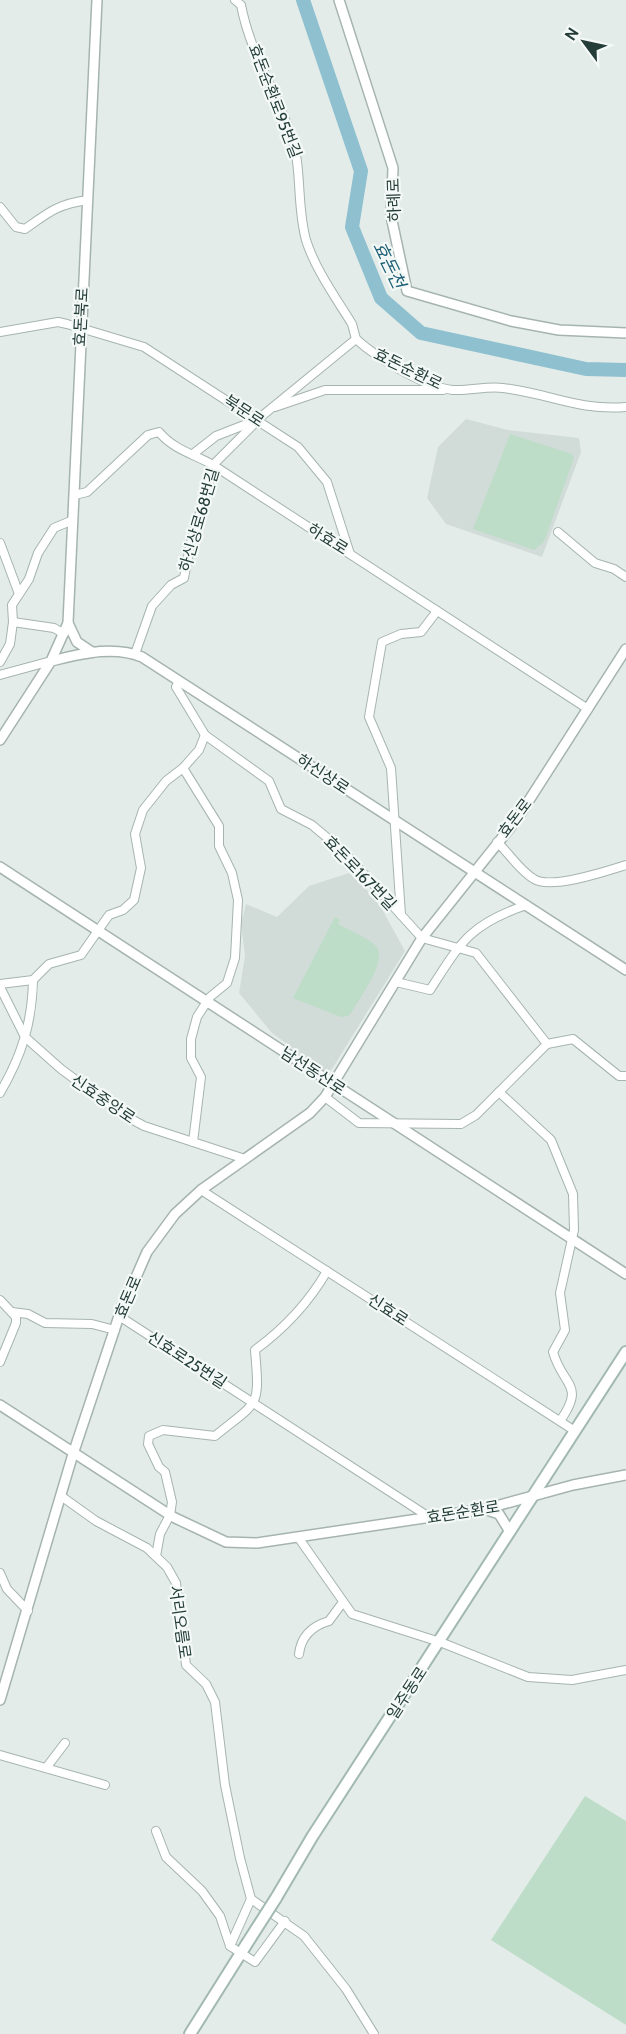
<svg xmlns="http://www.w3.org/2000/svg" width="626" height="2034" viewBox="0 0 626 2034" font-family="Cabin,'Noto Sans KR',sans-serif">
<rect width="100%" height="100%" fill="#e3ece9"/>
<g fill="#d1dcd8">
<polygon points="466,419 508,430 579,438 581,452 542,557 446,524 427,498 438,447"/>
<polygon points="349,873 377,900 405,951 332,1069 326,1072 272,1033 239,993 245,956 241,924 246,904 277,917 309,886"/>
</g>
<g fill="#bdddc8">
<polygon points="510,434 572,454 574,458 544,542 534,550 473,529"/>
<path d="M 335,917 L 340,920 L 338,924 C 350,931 367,937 376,946 C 388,960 361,996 353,1010 L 348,1016 L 341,1017 L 293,998 Z"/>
<polygon points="585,1796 626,1821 626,2025 491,1940"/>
</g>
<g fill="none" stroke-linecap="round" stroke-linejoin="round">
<polyline stroke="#8ec0cf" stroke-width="14" points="303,0 361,171 352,227 381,298 421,333 586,369 626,370"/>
<g stroke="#a6b4b0" stroke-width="10">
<g id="minor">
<path d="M 235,0 L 241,5 C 250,52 274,88 290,132 C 303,167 296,204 306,240 C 315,269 336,298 352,324 L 356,339"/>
<path d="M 0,207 L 16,227 L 25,229 C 49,212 58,204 88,200"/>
<polyline points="0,332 58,322 67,324 144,347 298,447 327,482 350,554"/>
<polyline points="275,407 325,390 443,390"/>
<path d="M 193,454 L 216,436 L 257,420 L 356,339 C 377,358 424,387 453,390 C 469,391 487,386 503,388 C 548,393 578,411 626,407"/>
<path d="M 75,495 L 87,492 L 148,435 L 159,432 C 174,450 194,454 213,465 L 588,709"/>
<polyline points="558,532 595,563 614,569 626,577"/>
<polyline points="0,543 19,594"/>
<polyline points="13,622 54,628 64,634"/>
<polyline points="135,654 152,606 171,585 184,578 190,546 215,463 254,424"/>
<polyline points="0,662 10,644 13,622 12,605 29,579 38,553 54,528 73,520"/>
<polyline points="0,675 51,661"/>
<polyline points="179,681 176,687 205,735 269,781 281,809 312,825 344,852 422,938 476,953 547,1044"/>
<polyline points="183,768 219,826 219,846 232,873 238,900 235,958 227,983 210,997 197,1017 191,1039 191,1058 201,1077 193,1142"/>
<path d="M 497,842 C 509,853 520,871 534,879 C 551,890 607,871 626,865"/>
<polyline points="401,915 391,768 369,717 382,642 401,634 421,632 437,611"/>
<path d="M 396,982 L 430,990 C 461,942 469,925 526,905"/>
<polyline points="0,984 33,980 49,964 81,955 109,915 123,910 134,900 141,868 135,834 143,810 166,781 183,768 199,750 205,735"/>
<polyline points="0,987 25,1037 61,1069 122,1114 144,1126 245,1159"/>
<path d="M 499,1092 L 551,1140 L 573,1194 L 574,1230 L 560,1293 L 565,1330 L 553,1352 C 563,1387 586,1384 560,1421"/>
<path d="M 0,1093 C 22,1055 32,1023 33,980"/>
<polyline points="325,1097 359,1123 461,1124 476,1115 547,1044 573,1039 619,1076 626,1076"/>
<polyline points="201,1190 575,1431"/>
<polyline points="0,1300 16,1317 16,1323 0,1362"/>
<polyline points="12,1312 28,1314 45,1323 92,1324 115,1330"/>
<polyline points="119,1316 429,1517"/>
<polyline points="61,1496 96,1521 147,1548 167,1567 176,1583 186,1665 206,1684 215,1702 225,1785 240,1858 251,1899 230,1946"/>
<polyline points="298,1537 352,1614 440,1642 528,1677 572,1680 626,1670"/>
<path d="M 156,1556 L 160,1534 L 170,1515 L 172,1502 L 165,1472 L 159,1467 L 148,1444 L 149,1436 L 163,1430 L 215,1436 C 259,1400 260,1409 255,1350 C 285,1328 308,1304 327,1271"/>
<polyline points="0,1573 7,1589 28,1611"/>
<path d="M 299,1654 C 301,1637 312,1626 329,1621 L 343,1602"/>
<polyline points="0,1755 105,1785"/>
<polyline points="46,1768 65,1743"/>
<polyline points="156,1831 166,1857 202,1891 220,1916 230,1946 255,1962 285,1921"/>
<polyline points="251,1899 304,1936 346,1989 374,2034"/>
</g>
</g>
<g stroke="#a6b4b0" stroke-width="12">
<g id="tertiary">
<polyline points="339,0 393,168 391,216 407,291 511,321 559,330 626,333"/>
<polyline points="68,623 77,642 92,652"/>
<path d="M 51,661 C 81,654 113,645 142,657 L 626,970"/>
<polyline points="0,740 51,661 68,623 97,0"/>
<polyline points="0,867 626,1274"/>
<polyline points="0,1405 173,1517 226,1542 257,1543 485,1509 573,1485 626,1475"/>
<polyline points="487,1510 499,1514 510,1532"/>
<polyline points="0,1700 73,1454 119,1316 147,1252 175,1214 201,1190 310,1113 325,1097 422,938 517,819 626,649"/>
</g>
</g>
<g stroke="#a2b8b2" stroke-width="14">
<g id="secondary">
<polyline points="276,1898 312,1837 626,1352"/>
<polyline points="190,2034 246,1945"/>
</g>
</g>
<use href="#minor" stroke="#fff" stroke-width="8"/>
<use href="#tertiary" stroke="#fff" stroke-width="9"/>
<use href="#secondary" stroke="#fff" stroke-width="10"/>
<g stroke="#a2b8b2" stroke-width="14" stroke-linecap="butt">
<polyline id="secondary-bridge" points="246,1945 276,1898"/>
</g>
<use href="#secondary-bridge" stroke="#fff" stroke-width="10"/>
</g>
<g text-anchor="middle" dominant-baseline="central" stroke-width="4.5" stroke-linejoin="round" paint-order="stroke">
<g font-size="16" fill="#243d38" stroke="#f4f9f7">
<text transform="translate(275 101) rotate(69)">효돈순환로95번길</text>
<text transform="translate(394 200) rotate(-92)">하례로</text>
<text transform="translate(81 317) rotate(-87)">효돈북로</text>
<text transform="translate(408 369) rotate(26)">효돈순환로</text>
<text transform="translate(244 411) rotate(33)">북문로</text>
<text transform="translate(199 520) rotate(-74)">하신상로68번길</text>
<text transform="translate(328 539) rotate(32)">하효로</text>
<text transform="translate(323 774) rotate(33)">하신상로</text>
<text transform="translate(515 818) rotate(-53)">효돈로</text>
<text transform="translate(360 873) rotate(46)">효돈로167번길</text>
<text transform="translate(313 1071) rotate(33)">남선동산로</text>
<text transform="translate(103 1099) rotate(34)">신효중앙로</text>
<text transform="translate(128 1297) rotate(-67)">효돈로</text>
<text transform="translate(388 1310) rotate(33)">신효로</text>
<text transform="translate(187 1360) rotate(33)">신효로25번길</text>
<text transform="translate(463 1512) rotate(-9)">효돈순환로</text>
<text transform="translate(180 1622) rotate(82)">서리오름로</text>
<text transform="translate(407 1693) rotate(-57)">일주동로</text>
</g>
<g font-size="18" font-style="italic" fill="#206277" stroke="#f4f9f7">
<text transform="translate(389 265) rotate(64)">효돈천</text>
</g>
</g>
<g transform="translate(584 42) rotate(303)" stroke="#f4f9f7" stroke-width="4.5" paint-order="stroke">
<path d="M0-4.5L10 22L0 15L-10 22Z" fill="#243d38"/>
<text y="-9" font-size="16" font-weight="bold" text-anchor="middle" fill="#243d38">N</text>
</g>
</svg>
